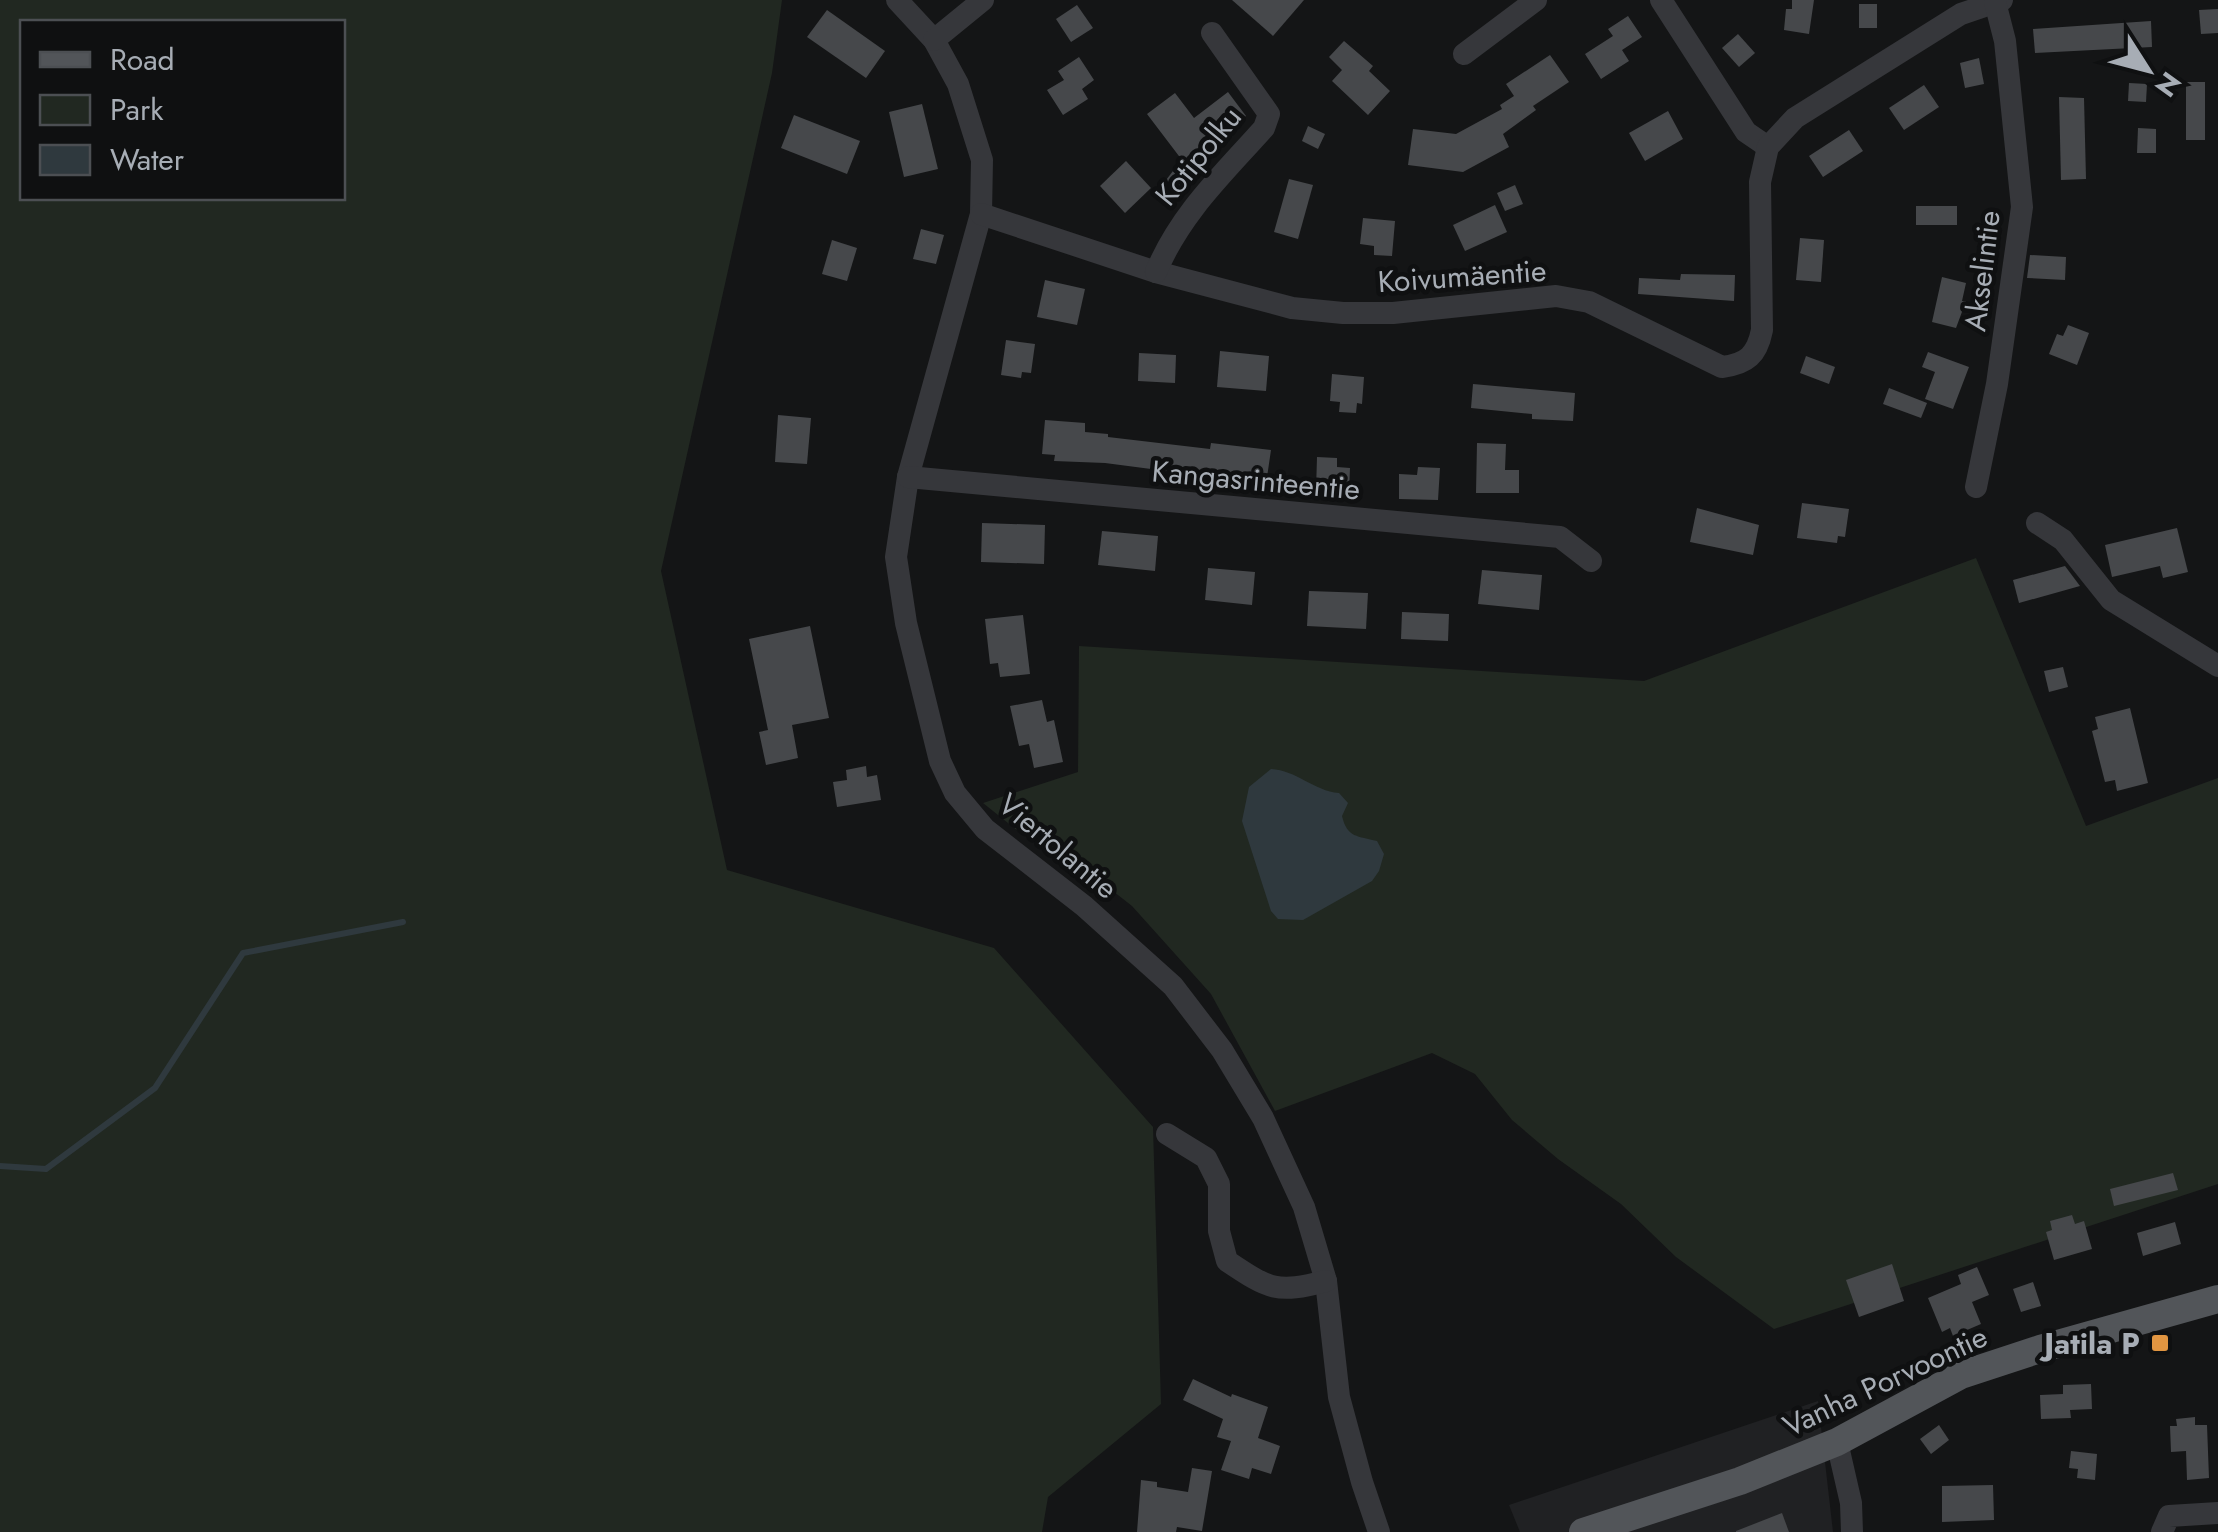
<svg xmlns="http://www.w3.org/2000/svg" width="2218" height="1532" viewBox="0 0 2218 1532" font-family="Jost,sans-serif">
<rect width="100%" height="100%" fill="#141516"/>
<polygon fill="#202123" points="1818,1401 1833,1532 1520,1532 1509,1505"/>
<g fill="#212821" fill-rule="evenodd">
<path d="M 0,0 L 782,0 L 772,73 L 661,571 L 727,870 L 994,948 L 1153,1127 L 1161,1404 L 1048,1497 L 1042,1532 L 0,1532 ZM 342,22 L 342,198 L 22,198 L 22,22 Z"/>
<polygon points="1976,558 2086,826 2218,778 2218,1184 1774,1329 1676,1257 1621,1204 1558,1159 1512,1120 1475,1074 1432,1053 1275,1111 1211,994 1132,906 1067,855 1023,835 983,803 1078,772 1079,646 1644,681"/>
</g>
<path fill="#2f393e" d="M 1271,769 C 1296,770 1314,791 1339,793 L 1348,803 L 1342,816 C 1347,838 1358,836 1377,841 L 1384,854 L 1379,871 L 1372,881 L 1303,920 L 1278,919 L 1271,911 L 1242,821 L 1249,787 Z"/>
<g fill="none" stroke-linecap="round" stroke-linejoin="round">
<polyline stroke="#2f393e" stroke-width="6" points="0,1166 46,1169 155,1088 243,953 403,922"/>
</g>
<g fill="#46484b">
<polygon points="1232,0 1304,0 1273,36"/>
<polygon points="1792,0 1814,0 1809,34 1784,30 1786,9 1792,9"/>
<rect x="1859" y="4" width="18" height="24"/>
<polygon points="1077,5 1093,28 1071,42 1056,19"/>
<polygon points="2218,9 2218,33 2201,34 2199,10"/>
<polygon points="827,10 885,51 866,78 807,37"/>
<polygon points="1628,16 1642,37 1622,50 1629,61 1601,79 1585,54 1613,36 1608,29"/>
<polygon points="2151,21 2152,47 2035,53 2033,29"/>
<polygon points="1738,34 1755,53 1739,67 1722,48"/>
<polygon points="1344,41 1373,66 1369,71 1390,91 1368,115 1332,81 1342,70 1329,57"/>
<polygon points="1550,55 1569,82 1533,106 1536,110 1503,134 1509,147 1463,172 1408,165 1413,129 1456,134 1502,109 1500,105 1514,96 1506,84"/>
<polygon points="1079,57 1094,80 1082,89 1088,99 1063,115 1047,90 1064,80 1058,71"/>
<polygon points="1979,58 1984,84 1965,88 1960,63"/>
<rect x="2186" y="82" width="19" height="58"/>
<polygon points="2129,83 2147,84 2146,102 2128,101"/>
<polygon points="1924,85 1939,107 1904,130 1889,108"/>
<polygon points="1228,92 1246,116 1185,164 1147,114 1175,93 1194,118"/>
<polygon points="2059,97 2084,98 2086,179 2061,180"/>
<polygon points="922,104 938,169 904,177 889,112"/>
<polygon points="1668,111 1683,139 1645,161 1629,133"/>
<polygon points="794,115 860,141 847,174 781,148"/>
<polygon points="1308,126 1325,134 1318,149 1302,141"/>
<polygon points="2138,128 2156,129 2156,153 2137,153"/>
<polygon points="1849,130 1863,151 1823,177 1809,156"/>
<polygon points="1126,161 1151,188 1125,213 1100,186"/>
<polygon points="1173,171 1187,182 1178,195 1163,184"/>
<polygon points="1289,179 1313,185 1298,239 1274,232"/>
<polygon points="1515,185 1523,204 1505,211 1497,193"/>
<polygon points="1495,205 1507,232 1465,251 1453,225"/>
<rect x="1916" y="206" width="41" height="19"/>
<polygon points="1363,218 1395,221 1392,256 1374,255 1374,246 1360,244"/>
<polygon points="921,229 944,235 936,264 913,259"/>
<polygon points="1800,238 1824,240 1821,282 1796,280"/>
<polygon points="832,240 857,248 847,281 822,274"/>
<polygon points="2030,255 2066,257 2065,280 2027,278"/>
<polygon points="1681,274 1735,275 1734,301 1638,294 1639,278 1680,280"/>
<polygon points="1942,277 1966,283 1962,301 1966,301 1956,328 1932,322"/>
<polygon points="1045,280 1085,289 1077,325 1037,317"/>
<polygon points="2068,325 2089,333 2077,365 2049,354 2057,334 2063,336"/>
<polygon points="1006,340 1035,344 1031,373 1022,372 1021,378 1001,375"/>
<polygon points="1220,351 1269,356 1266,391 1217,387"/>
<polygon points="1928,352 1969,367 1953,409 1925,399 1935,372 1922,367"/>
<polygon points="1139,353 1176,355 1175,383 1138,381"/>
<polygon points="1806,356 1835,367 1829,384 1800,373"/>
<polygon points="1332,374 1364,377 1362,404 1357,403 1356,413 1339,412 1340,402 1330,401"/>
<polygon points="1473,384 1575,393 1573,421 1532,419 1532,414 1471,408"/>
<polygon points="1889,388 1927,403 1921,418 1883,404"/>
<polygon points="778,415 811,418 807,464 775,462"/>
<polygon points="1045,420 1085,423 1085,432 1108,434 1108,437 1210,449 1211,443 1271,450 1266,484 1105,463 1054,461 1055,455 1042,454"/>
<polygon points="1477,443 1506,444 1505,470 1519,470 1519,493 1476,493"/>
<polygon points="1317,457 1337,458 1337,467 1350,468 1349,492 1316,491"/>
<polygon points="1418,467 1440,468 1438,500 1399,499 1399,474 1417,475"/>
<polygon points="1802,503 1849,509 1845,537 1838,536 1837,543 1797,538"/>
<polygon points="1697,508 1759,525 1753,555 1690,542"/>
<polygon points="982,523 1045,525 1044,564 981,562"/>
<polygon points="2177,528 2188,572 2163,578 2160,566 2112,577 2105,545"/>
<polygon points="1102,531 1158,536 1155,571 1098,565"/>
<polygon points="2065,566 2080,586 2019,603 2013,580"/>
<polygon points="1208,568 1255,572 1252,605 1205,600"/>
<polygon points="1482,570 1542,575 1539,610 1478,604"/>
<polygon points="1309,591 1368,593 1366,629 1307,626"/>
<polygon points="1402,612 1449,614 1448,641 1401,639"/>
<polygon points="1023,615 1030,674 1000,677 998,663 990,664 985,619"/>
<polygon points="810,626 829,718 792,725 798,758 766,765 759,732 768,730 749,639"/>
<polygon points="2063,667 2068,687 2049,692 2044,671"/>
<polygon points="1042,700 1047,722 1054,720 1063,762 1034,768 1029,744 1019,746 1010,706"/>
<polygon points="2130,708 2148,783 2117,791 2115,780 2105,782 2092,731 2098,729 2095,717"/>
<polygon points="866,766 867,777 877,775 881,800 837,807 833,782 847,780 846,770"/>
<polygon points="2173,1173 2178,1190 2114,1206 2110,1189"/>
<polygon points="2072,1215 2075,1224 2084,1221 2092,1249 2054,1260 2046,1232 2052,1230 2050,1221"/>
<polygon points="2175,1222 2181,1244 2143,1256 2137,1233"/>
<polygon points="1892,1264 1904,1301 1859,1317 1846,1280"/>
<polygon points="1977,1267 1989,1295 1972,1302 1981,1324 1953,1336 1950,1328 1942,1332 1928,1298 1961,1284 1958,1275"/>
<polygon points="2033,1282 2041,1306 2021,1312 2013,1289"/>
<polygon points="1193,1379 1231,1397 1232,1394 1268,1407 1258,1438 1280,1446 1271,1474 1252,1468 1249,1479 1221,1470 1231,1441 1217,1437 1223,1419 1183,1400"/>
<polygon points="2091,1384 2092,1409 2070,1410 2071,1418 2041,1419 2040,1395 2063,1394 2063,1385"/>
<polygon points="2195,1417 2195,1425 2207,1425 2209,1478 2187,1480 2186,1451 2171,1452 2170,1426 2177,1426 2176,1419"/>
<polygon points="1939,1425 1949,1440 1931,1454 1920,1439"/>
<polygon points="2071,1451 2097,1454 2095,1480 2077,1478 2078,1469 2069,1468"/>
<polygon points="1192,1468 1212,1471 1202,1531 1177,1527 1176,1532 1137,1532 1141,1480 1157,1482 1157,1487 1188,1492"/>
<polygon points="1993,1485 1994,1520 1942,1522 1942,1486"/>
<polygon points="1782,1513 1789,1532 1736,1532 1736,1531"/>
</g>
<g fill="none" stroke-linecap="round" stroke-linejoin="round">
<g stroke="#36373b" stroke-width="22">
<polyline points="897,0 934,40 958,84 982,160 981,214 908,477 896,557 906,623 940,761 955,793 985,829 1084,906 1173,986 1222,1050 1263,1118 1304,1207 1326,1281 1339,1397 1362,1482 1379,1532"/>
<polyline points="1661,0 1746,132 1768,147"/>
<polyline points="934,40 983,0"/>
<polyline points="1464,54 1536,0"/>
<path d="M 981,214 L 1156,272 L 1292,308 L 1343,313 L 1393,313 L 1556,296 L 1589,302 L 1722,367 C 1747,364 1757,355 1762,330 L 1760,182 L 1768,147 L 1795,118 L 1961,14 L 2002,0"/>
<path d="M 1156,272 C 1180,214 1223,174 1264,128 L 1269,114 L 1212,33"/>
<polyline points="908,477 1560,537 1591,561"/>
<polyline points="1976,487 1997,384 2022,207 2005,41 1995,2"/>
<polyline points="2037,523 2063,540 2111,600 2218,666"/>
<path d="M 1167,1134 L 1206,1158 L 1219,1184 L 1219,1231 L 1227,1261 C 1269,1289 1276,1294 1326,1281"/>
<polyline points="1837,1442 1851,1503 1852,1532"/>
<polyline points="2162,1532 2169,1516 2218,1513"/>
</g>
<polyline stroke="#525559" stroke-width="28" points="1583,1532 1740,1481 1837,1442 1961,1375 2040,1349 2218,1299"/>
</g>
<rect fill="#e19541" stroke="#0f1011" stroke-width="4" x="2150" y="1333" width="20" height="20" rx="5"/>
<g text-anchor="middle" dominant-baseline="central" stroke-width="9" stroke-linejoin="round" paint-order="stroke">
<g font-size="30" fill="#a7adb5" stroke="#0f1011">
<text transform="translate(1198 156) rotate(-51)">Kotipolku</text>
<text transform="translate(1982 271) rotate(-83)">Akselintie</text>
<text transform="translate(1462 276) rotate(-4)">Koivumäentie</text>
<text transform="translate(1256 480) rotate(5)">Kangasrinteentie</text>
<text transform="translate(1058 846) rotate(40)">Viertolantie</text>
<text transform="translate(1885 1381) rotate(-25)">Vanha Porvoontie</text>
</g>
<g font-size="30" font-weight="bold" fill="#a7adb5" stroke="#0f1011" text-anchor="end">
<text x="2140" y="1343">Jatila P</text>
</g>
</g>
<rect x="20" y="20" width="325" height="180" fill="#0f1011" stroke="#4c4f53" stroke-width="2.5"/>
<rect x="40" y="52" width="50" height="15" fill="#525559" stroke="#4c4f53" stroke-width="2.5"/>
<text x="110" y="70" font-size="30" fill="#a7adb5">Road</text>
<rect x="40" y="95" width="50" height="30" fill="#212821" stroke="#4c4f53" stroke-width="2.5"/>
<text x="110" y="120" font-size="30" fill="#a7adb5">Park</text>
<rect x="40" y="145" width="50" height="30" fill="#2f393e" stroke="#4c4f53" stroke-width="2.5"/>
<text x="110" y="170" font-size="30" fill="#a7adb5">Water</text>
<g transform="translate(2148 70) rotate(126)" stroke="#0f1011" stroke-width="8" paint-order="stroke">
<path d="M0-8L18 38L0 25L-18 38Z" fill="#a7adb5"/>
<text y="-15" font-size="28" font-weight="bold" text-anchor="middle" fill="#a7adb5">N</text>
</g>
</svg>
